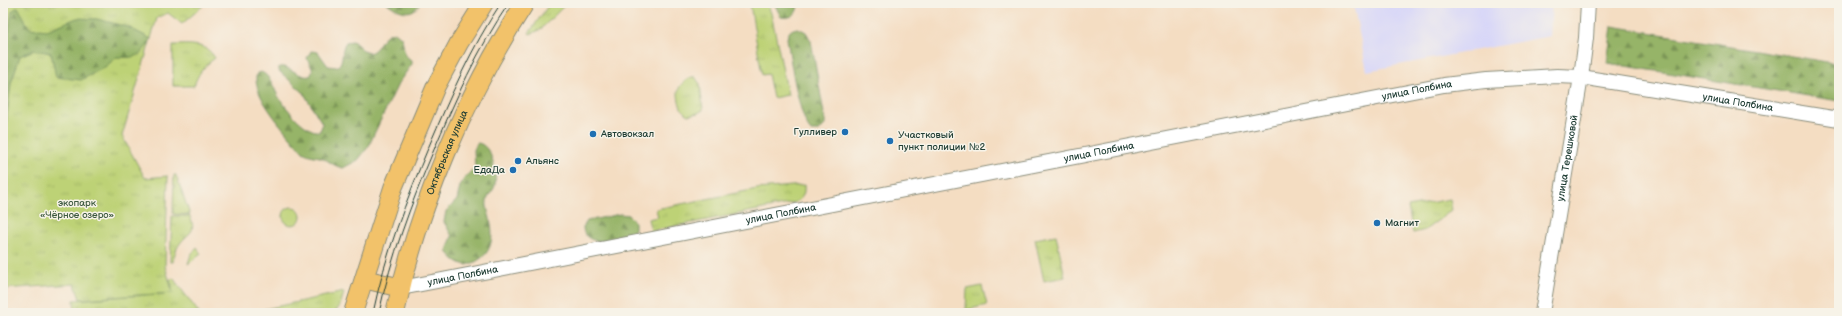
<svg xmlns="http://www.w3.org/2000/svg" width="1842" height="316" viewBox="0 0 1842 316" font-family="'Balsamiq Sans',sans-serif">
<defs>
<pattern id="industrial-grid" width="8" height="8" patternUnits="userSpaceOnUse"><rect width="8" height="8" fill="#bfc2dd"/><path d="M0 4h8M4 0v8" fill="none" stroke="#9b9fb4"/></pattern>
<pattern id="grass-tufts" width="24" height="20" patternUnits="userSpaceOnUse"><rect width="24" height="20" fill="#bdd276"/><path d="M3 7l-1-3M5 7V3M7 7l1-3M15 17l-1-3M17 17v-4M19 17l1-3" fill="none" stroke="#a2b567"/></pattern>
<pattern id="forest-firs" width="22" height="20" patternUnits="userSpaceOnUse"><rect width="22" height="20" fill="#96b467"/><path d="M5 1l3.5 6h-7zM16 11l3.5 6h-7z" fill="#7a9456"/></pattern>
</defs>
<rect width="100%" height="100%" fill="#f7f3e8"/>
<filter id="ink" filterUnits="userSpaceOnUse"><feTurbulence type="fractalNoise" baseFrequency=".025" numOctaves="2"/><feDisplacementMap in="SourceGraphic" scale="8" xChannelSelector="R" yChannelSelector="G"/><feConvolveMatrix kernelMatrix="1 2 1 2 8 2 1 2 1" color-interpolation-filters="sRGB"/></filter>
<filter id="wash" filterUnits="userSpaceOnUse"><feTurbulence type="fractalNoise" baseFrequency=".012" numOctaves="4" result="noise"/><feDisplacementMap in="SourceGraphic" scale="16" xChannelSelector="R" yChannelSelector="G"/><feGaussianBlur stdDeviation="0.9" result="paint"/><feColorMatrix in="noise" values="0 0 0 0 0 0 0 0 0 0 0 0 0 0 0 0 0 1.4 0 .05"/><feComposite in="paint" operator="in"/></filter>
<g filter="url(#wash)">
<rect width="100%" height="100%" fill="#f4ddc2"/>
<polygon fill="#d8d7f8" points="1353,3 1552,3 1550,36 1367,71"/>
<polygon fill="url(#industrial-grid)" points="1369,304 1370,313 1305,313"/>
<g fill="url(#grass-tufts)" stroke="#6e8855">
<polygon points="3,3 206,3 182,24 168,13 157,18 122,136 145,178 168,176 165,266 173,293 80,299 75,284 3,289"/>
<polygon points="550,3 563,3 565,5 540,30 530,34 529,33"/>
<polygon points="751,3 767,3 771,13 788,95 773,98 768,74 762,75 750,4"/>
<path d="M 173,45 C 189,45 206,42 215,58 C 204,66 198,73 194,86 L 173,86 Z"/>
<path d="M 692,77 L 695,77 L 700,84 L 703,110 L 698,113 L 688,115 L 681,108 C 676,92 676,85 692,77 Z"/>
<polygon points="174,175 176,175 190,215 173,214"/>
<path d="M 804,185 C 805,195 802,200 793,203 L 651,231 L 648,219 L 658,217 L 656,209 L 757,189 Z"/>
<polygon points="1450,199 1452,210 1425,230 1413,233 1408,207"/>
<circle cx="292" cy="216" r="9"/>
<path d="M 172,216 L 190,216 C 196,232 191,231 182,241 C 177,246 174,255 173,262 L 170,262 Z"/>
<polygon points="1056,235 1065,277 1044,281 1035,239"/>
<polygon points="197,248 201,254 188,264 191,254"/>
<polygon points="173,278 199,313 75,313 74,300 173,293 170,279"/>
<polygon points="982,286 987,305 966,310 967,289"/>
<polygon points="344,292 340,306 334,313 256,313 256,311"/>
</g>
<g fill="url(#forest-firs)" stroke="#5a784e">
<path d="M 387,3 L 420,3 C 412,18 398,11 387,3 Z"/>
<path d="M 774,3 L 798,3 C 798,14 792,19 781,17 Z"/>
<path d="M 18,7 L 29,28 L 47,30 L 77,18 L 97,19 L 128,27 L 151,39 C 142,55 136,59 117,57 L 105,67 L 81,80 L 56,77 L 51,53 L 34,50 L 20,56 L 11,83 L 6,125 L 3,130 L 3,65 L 12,11 Z"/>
<polygon points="1612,26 1839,64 1839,101 1607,63"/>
<path d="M 798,28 L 806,32 L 811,41 L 825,119 L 825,125 L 819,131 L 811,131 C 799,119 790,57 787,38 C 789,31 791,29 798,28 Z"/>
<path d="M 395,32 L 402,38 L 405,55 L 412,61 L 412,64 L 399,82 L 374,134 L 369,146 L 358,160 L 343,168 C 335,166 331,163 325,159 C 317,155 311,157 303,152 C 290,136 249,94 257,73 L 261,72 C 272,76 274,91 280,99 C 287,109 307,134 320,131 L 322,126 L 322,123 L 303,92 L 279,71 L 279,67 C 290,65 300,79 310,76 C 316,69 309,65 307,58 L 311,51 L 318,52 L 328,66 L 337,67 C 345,61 340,50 346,42 L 353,41 L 365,52 L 369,53 C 382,49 378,35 395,32 Z"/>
<path d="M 477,143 C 492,144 497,173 495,185 C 494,191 487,195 487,201 C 486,207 489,214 490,219 C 495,241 491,258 467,265 C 459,264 451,258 447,251 L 452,236 L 444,222 L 446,211 L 457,200 L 460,186 L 464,179 L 475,167 L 474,150 Z"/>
<path d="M 620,214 L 628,215 L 635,222 L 635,229 C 627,241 583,250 583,227 L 587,221 Z"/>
</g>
</g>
<g filter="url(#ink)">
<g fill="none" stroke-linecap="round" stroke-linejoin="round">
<g stroke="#8a8d7b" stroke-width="16">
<g id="minor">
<path id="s1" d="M 401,288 L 1444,85 L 1486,80 L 1557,76 L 1581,77 L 1839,119"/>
<path id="s2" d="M 1542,313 L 1581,77 L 1586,38 L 1588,3"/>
</g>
</g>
<g stroke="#8a8d7b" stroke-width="20">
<g id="major">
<polyline points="364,279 401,288"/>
<polyline points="353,313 393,188 436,86 459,43 484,3"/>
<path id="s3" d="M 395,313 C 418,207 466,94 525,3"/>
</g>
</g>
<use href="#minor" stroke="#fff" stroke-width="14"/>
<use href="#major" stroke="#f2c26a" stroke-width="18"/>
<g stroke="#1f3d34" stroke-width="1">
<path d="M 373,313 C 385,255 406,201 429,146 C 450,97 471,48 501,3"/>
<path d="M 379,313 C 391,257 411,204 433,152 C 455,100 477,50 509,3"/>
</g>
</g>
</g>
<g fill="#1f6fb2" stroke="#f7f3e8" stroke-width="1.5">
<circle cx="845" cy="132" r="4"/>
<circle cx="593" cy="134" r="4"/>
<circle cx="890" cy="141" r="4"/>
<circle cx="518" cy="161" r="4"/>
<circle cx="513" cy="170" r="4"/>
<circle cx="1377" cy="223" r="4"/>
</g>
<g text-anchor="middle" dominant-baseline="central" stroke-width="3" stroke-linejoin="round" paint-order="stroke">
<g font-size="10" fill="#1f3d34" stroke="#f7f3e8">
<text stroke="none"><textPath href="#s1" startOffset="1035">улица Полбина</textPath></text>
<text stroke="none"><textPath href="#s1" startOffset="1359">улица Полбина</textPath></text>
<text stroke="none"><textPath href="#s1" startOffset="711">улица Полбина</textPath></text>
<text stroke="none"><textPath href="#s3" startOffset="169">Октябрьская улица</textPath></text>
<text stroke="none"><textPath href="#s2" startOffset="157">улица Терешковой</textPath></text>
<text stroke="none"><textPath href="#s1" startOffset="387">улица Полбина</textPath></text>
<text stroke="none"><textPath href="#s1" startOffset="63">улица Полбина</textPath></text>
</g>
<g font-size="10" fill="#1f3d34" stroke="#f7f3e8" text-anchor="start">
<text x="837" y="132" text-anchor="end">Гулливер</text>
<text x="601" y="134">Автовокзал</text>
<text x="898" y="135">Участковый<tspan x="898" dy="12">пункт полиции №2</tspan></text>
<text x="526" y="161">Альянс</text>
<text x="505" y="170" text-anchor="end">ЕдаДа</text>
<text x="1385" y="223">Магнит</text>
</g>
<g font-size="10" fill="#3f5b41" stroke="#f7f3e8">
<text x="77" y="203">экопарк<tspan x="77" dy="12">«Чёрное озеро»</tspan></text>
</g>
</g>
<rect width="1842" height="316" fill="none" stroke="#f7f3e8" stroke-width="16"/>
</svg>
